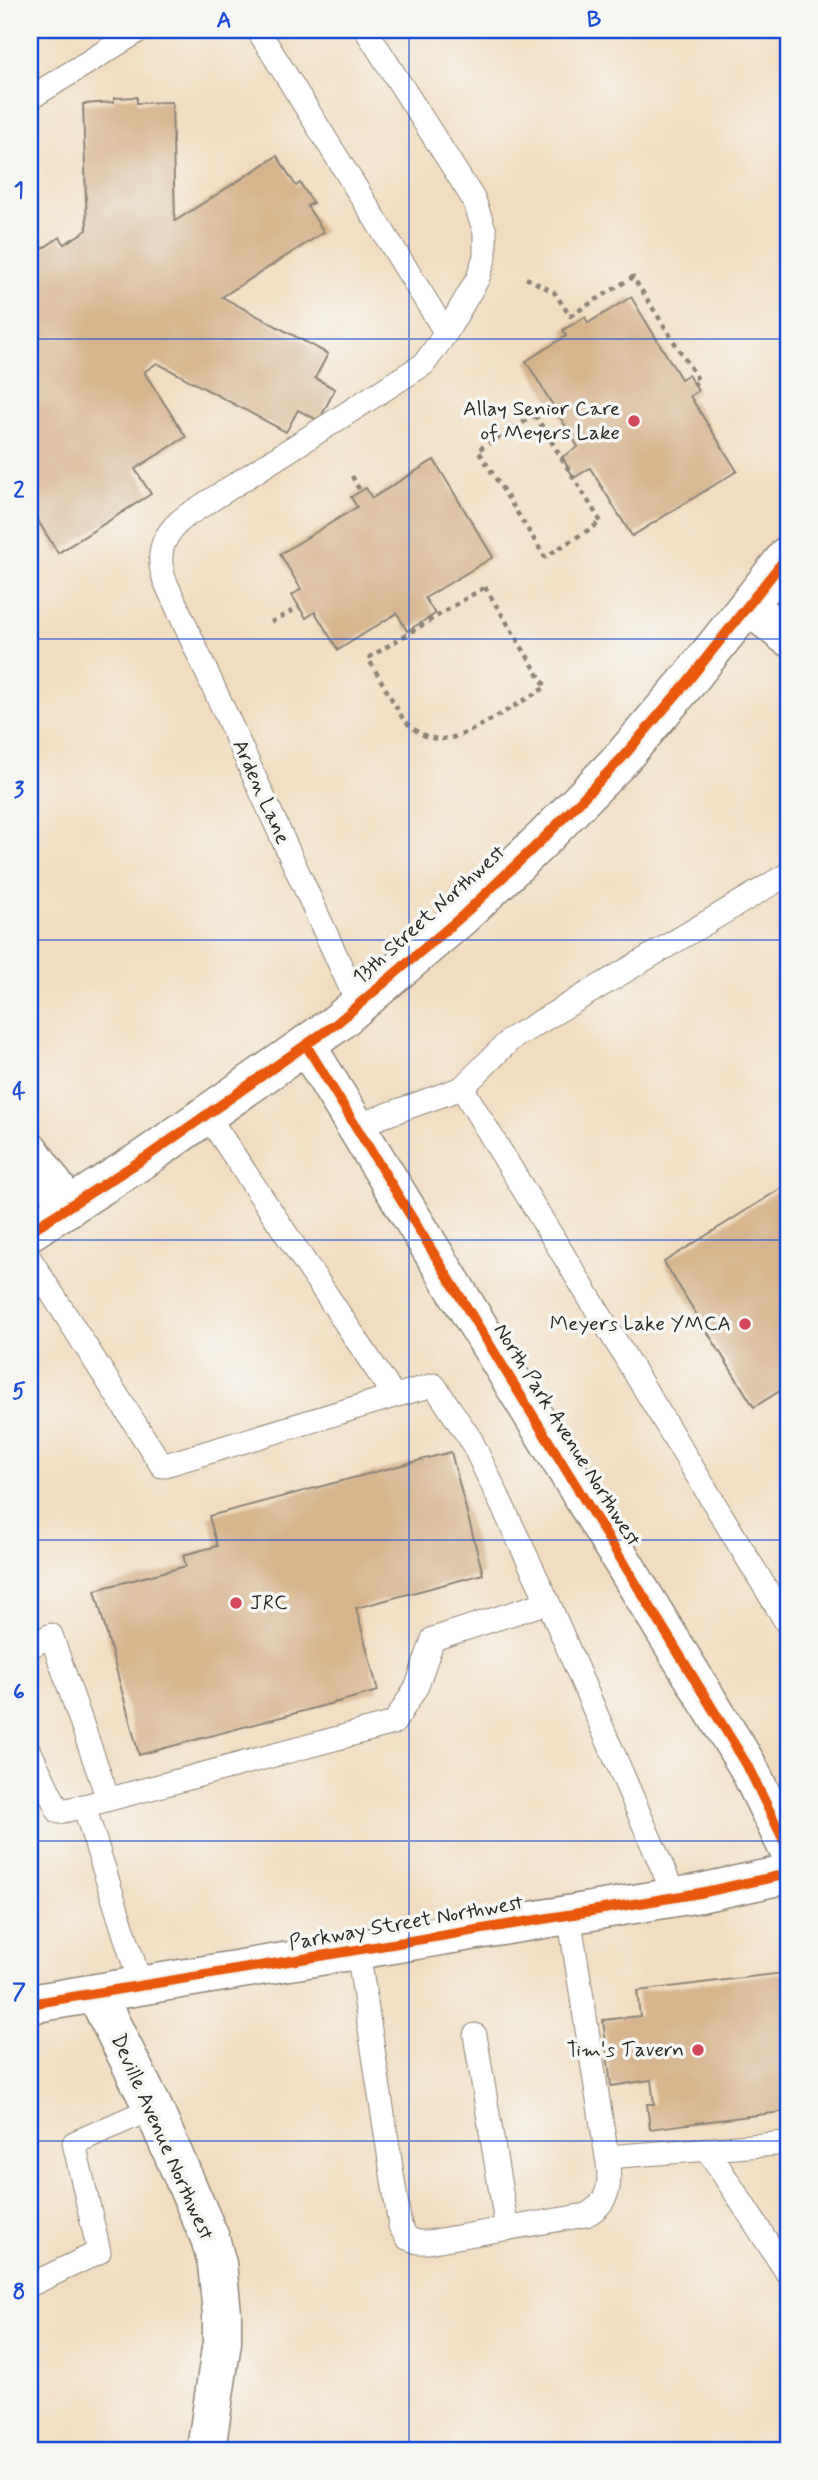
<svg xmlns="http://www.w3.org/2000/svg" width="818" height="2480" viewBox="0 0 818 2480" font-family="Mynerve,sans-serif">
<rect width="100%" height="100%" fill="#f6f6f2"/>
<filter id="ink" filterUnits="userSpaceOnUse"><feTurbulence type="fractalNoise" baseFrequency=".0143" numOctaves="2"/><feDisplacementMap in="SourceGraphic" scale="14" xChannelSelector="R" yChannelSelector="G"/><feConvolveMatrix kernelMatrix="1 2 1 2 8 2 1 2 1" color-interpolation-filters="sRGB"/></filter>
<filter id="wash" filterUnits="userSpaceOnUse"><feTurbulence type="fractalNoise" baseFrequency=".00686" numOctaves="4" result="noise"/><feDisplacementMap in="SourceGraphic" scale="28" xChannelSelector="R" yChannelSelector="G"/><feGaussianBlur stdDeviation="1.57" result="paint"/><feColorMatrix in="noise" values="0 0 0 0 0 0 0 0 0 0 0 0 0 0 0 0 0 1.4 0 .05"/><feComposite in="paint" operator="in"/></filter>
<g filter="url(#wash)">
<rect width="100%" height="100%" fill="#f2ddc0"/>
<g id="blocks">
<g fill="#d7b48d">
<polygon points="137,97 137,103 172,102 175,221 277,156 296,186 300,183 313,203 307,206 324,232 222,297 328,354 315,378 335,389 319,421 298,410 286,432 157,363 144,372 186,437 135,469 151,494 58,553 30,508 30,230 42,249 60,237 64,244 87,230 83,104 114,102 114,98"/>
<polygon points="631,297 681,379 688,375 694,384 698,391 690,396 737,471 632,536 590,468 574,478 562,457 578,447 526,361 566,336 563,330 585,317 588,323"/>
<polygon points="434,460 493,557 425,598 435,614 407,631 397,613 338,650 315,612 306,618 292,595 301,589 280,554 357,507 351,497 366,488 372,498"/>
<polygon points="788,1184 788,1386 754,1407 664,1262"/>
<polygon points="451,1452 483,1574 356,1608 378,1691 139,1755 95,1590 186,1566 183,1555 217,1546 209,1516"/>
<polygon points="783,1973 785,1984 788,1983 788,2111 650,2129 647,2104 654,2104 651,2080 611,2086 603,2020 640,2016 637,1991"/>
<polygon points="30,2187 37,2231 30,2232"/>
</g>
</g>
</g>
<g filter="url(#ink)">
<use href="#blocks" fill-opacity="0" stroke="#8e8476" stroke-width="2"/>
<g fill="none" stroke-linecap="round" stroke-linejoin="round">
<g stroke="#8e8476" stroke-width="25">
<g id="lane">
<polyline points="258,30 446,333"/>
<polyline points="30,98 140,30"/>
<path d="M 358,1004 L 165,581 C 155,554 163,533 186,516 L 424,364 L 446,333 L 478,278 L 485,256 L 485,232 L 474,200 L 366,30"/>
<polyline points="462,1088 511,1039 788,874"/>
<polyline points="355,1126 462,1088 788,1625"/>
<polyline points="30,1259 162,1466 394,1396 207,1115"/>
<polyline points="394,1396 434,1385 471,1440 548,1602"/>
<polyline points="30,1647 51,1635 108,1799"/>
<polyline points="30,1752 59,1812 84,1806"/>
<polyline points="569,1915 607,2157 788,2143"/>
<path d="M 358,1951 L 400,2226 L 407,2238 L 418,2242 L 428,2242 L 586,2215 C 611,2202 611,2182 607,2157"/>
<polyline points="141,1986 84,1806 394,1723 417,1686 433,1639 548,1602 675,1897"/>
<polyline points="475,2035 507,2229"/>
<polyline points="707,2149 788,2274"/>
<polyline points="30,2285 99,2252 74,2143 153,2108"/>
</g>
</g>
<g stroke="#8e8476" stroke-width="41">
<g id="street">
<polyline points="749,606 788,637"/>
<polyline points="306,1045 747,1765 788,1849"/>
<polyline points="30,1151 69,1207"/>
<polyline points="96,1994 153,2108 210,2238 217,2264 222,2313 222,2342 206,2450"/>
<polyline points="30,2004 700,1893 788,1874"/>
</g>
</g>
<g stroke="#8e8476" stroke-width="41">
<polyline id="secondary" points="30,1231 145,1158 337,1023 461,917 544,838 622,758 688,681 788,555"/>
</g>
<g stroke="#8e8476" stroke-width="4.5" stroke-dasharray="5 5" stroke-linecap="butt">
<polyline points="526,278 554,292 570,316 633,277 699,381 694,384"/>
<polygon points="535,415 601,522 545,557 478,450"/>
<polyline points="352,476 360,491"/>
<path d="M 485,587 L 546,687 C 529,697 512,708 494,718 C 461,737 432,754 402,717 L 368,658 Z"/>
<polyline points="271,622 300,607"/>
</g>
<use href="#lane" stroke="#fff" stroke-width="23"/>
<use href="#street" stroke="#fff" stroke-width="38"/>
<use href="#secondary" stroke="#fff" stroke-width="38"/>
<g stroke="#f6f6f2" stroke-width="15">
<g id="cycleway">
<polyline points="306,1045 747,1765 788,1849"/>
<polyline points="30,1231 145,1158 337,1023 461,917 544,838 622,758 688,681 788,555"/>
<polyline points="30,2004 700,1893 788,1874"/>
</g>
</g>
<use href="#cycleway" stroke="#e8590c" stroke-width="10"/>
</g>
</g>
<path fill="none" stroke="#1d4ed8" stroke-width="2" stroke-opacity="0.55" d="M 409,30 L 409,2450M 30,339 L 788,339M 30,639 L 788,639M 30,940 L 788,940M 30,1240 L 788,1240M 30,1540 L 788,1540M 30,1841 L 788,1841M 30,2141 L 788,2141"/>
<g fill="#d1495b" stroke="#f6f6f2" stroke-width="2.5">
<circle cx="634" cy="421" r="7"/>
<circle cx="745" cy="1324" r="7"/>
<circle cx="236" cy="1603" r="7"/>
<circle cx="698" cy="2050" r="7"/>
</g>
<g text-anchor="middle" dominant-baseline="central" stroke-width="7" stroke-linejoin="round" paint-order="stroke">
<g font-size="21" fill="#2b2b2b" stroke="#f6f6f2" text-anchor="end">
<text x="620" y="409">Allay Senior Care<tspan x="620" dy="24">of Meyers Lake</tspan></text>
<text x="731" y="1324">Meyers Lake YMCA</text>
<text x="250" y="1603" text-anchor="start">JRC</text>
<text x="684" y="2050">Tim's Tavern</text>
</g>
<g font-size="21" fill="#2b2b2b" stroke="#f6f6f2">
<text transform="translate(261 792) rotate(66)">Arden Lane</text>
<text transform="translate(429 915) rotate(-42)">13th Street Northwest</text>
<text transform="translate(567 1435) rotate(58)">North Park Avenue Northwest</text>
<text transform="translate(406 1923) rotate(-10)">Parkway Street Northwest</text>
<text transform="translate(162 2137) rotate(66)">Deville Avenue Northwest</text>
</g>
</g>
<rect width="818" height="2480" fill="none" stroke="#f6f6f2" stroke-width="77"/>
<rect x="38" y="38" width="742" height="2404" fill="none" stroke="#1d4ed8" stroke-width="2.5"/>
<g font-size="23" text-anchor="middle" font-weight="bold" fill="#1d4ed8">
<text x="224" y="27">A</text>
<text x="594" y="27">B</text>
<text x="19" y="197">1</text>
<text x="19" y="497">2</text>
<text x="19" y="797">3</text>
<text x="19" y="1098">4</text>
<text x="19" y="1398">5</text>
<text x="19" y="1699">6</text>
<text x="19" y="1999">7</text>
<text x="19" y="2299">8</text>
</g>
</svg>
